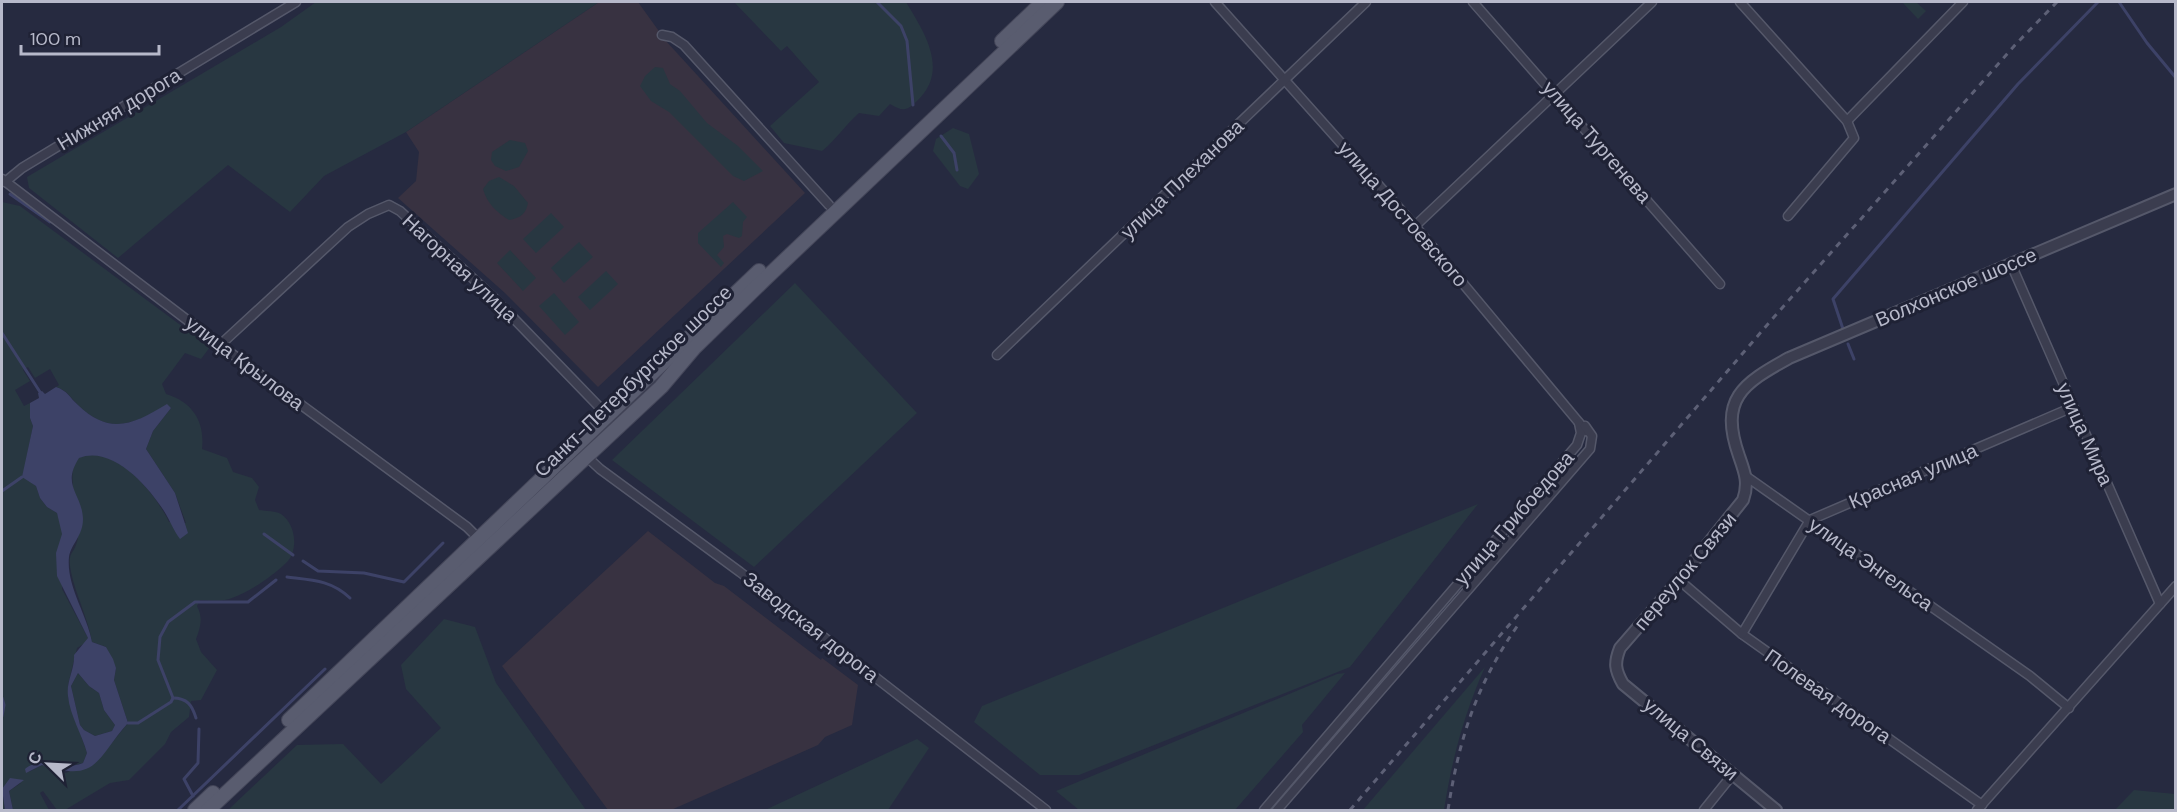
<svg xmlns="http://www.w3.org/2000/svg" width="2177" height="812" viewBox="0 0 2177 812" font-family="'DM Sans',sans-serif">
<rect width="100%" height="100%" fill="#262a40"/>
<g fill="#383241">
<polygon points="599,2 638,2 666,41 805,193 598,387 505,293 398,198 416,181 419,152 406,132"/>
<polygon points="648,531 715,583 724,586 821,660 822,658 858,685 852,725 825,737 818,745 671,810 608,810 502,666"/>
</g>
<g fill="#283741" fill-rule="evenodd">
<polygon points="316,2 599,2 406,132 324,176 290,212 228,165 118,258 29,188 27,177 281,27"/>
<path d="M 734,2 L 906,2 C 924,32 950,70 917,101 C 906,112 902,111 890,104 L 879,116 L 859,113 C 845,125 836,140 822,151 L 784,143 L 770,126 L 819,82 L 787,46 L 781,51 Z"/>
<polygon points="1902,2 1916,2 1926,11 1918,19"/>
<polygon points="655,67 663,68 670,84 680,91 707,123 738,146 763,171 744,181 733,176 669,112 651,101 640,86 645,76"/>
<polygon points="953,128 969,134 979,174 968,189 960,186 933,151 936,139"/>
<polygon points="510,140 525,143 528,151 519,167 506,171 495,166 491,160 492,152"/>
<path d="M 499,177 L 514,186 L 528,203 C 526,214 520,218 509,220 C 496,212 487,203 483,189 L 489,181 Z"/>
<path d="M 2,202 L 20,206 L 210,347 L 201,359 L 185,353 L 162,384 L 166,394 C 193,402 205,422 202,449 L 227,458 L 233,472 L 252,478 L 259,487 L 255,500 L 259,510 C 266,511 276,511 281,514 C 296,524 299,551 286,563 C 273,576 249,592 232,598 C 223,602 209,600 200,600 L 197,606 C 203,618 201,626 196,639 L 201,652 L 217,670 L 201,700 L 191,701 L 189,717 L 171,732 L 165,744 L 129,780 L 110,783 L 65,810 L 57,810 L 43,791 L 40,793 L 49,810 L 13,810 L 9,791 L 21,783 L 2,789 L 5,810 L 2,810 ZM 28,367 L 35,378 L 50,369 L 59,385 L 56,387 C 68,391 69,396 78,405 C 109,436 134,424 167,405 L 171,408 L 153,431 L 146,449 L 175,493 L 186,523 L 169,522 C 158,499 135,470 110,459 C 46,432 85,518 77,542 C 73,556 67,551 71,572 C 76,596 88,618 92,642 L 106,647 L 116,668 L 114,680 L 128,723 L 102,755 L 66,773 L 42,765 L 29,772 L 38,761 L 66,767 L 83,763 L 87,753 L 68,697 L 68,685 L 77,648 L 87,642 L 88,638 L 62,589 L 62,525 L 57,513 L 47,507 L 40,498 L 36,486 L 27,479 L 26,461 L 33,426 L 30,418 L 30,403 L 24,406 L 15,390 L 30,381 L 23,370 Z"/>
<polygon points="733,202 747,217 743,222 742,236 739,238 727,234 723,236 724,247 717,255 724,263 721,267 698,243 698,233"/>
<polygon points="551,213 564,227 536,253 523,239"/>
<polygon points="579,242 593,257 564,283 551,268"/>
<polygon points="510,250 536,278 523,291 497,263"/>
<polygon points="606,271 618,284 590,310 578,297"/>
<polygon points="795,283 917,413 754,567 612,460"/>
<polygon points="554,293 579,322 565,335 539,306"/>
<polygon points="1478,504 1350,667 1079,775 1040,775 974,722 982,706"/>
<polygon points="444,619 475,627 496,683 586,810 228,810 297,745 343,744 381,784 441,728 406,689 401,665"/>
<path d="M 1485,667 C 1464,714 1452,759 1444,810 L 1363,810 Z"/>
<polygon points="78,673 89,686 99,693 104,710 115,725 112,731 95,736 84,730 80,725 71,686"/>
<polygon points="1345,673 1302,725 1303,732 1235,810 1079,810 1056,791 1337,674"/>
<polygon points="917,739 929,748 888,810 765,810"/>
<polygon points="2134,790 2175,794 2175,810 2115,810"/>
</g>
<g fill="#3d4267" fill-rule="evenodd">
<path d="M 56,387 C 68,391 69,397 78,405 C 110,436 134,424 167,404 L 171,408 L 153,431 L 146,449 L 175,493 L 188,533 L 180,539 C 173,530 170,520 164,511 C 148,486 112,445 79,458 C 61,486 82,493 83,519 C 83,536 71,544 69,557 C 66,586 87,614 92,642 L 106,647 L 113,659 L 116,668 L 114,680 L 128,723 C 95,760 98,783 42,765 L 26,773 L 25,769 C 43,754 62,772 83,763 L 87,753 C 82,734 70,716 68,696 C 66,681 75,669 74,655 L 88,638 L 57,576 L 56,553 L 62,534 L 57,513 L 47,507 L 40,498 L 36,486 L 22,477 L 33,426 L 30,418 L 30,403 L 39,398 L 38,393 L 42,391 L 45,394 ZM 78,673 L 89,686 L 99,693 L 104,710 L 115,725 L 112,731 L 95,736 L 84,730 L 80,725 L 71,686 Z"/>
<polygon points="10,778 24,780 9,791 13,810 5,810 2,789"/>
</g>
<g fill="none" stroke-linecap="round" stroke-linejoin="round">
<g stroke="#3d4267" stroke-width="3">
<polyline points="877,2 901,26 907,41 913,105"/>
<polyline points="2119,2 2147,43 2176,78"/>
<polyline points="941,136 954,153 957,170"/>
<polyline points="10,194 50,222"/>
<polyline points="1843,329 1833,299 2018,84 2098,2"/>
<polyline points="2,333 40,392"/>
<polyline points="1848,344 1854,359"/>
<polyline points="2,491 22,477"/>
<polyline points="264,534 293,555"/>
<polyline points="303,561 318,571 364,573 404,582 443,543"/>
<path d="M 287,577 C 312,580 331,580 350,598"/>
<polyline points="2,698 4,705 2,716"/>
<path d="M 173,698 C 187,698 192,705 196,718"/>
<polyline points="128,723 138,723 171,702 173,698 158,660 160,637 168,622 195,602 248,602 276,580"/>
<polyline points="193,796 184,779 198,763 199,729"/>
<polyline points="178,810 325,669"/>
</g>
<g stroke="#55586a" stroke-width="11">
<g id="minor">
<polyline points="1215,2 1415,226 1586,431"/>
<polyline points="1473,2 1720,284"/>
<polyline points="1740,2 1847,121 1854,138 1788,216"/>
<polyline points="662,35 672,37 684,45 829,205"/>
<polyline points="1847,121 1963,2"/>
<polyline points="2,179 220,345 467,527 482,542"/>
<polyline points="5,182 22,168 296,2"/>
<polyline points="1415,226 1652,2"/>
<polyline points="2011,264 2160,604"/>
<polyline points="220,345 348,227 368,214 389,205 400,211 494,298 608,416"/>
<polyline points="997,355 1366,2"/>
<polyline points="585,455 600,469 740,572 1046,810"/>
<polyline points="1747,477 2030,676 2069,708"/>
<polyline points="1679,580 1742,634 1982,805"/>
<polyline points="1742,634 1810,520 2073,407"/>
<polyline points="1264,810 1577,445 1581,433 1579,423"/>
<polyline points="1277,810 1590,449 1592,436 1585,426"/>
<polyline points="1704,810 1733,774"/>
<polyline points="1977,810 2176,586"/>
</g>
</g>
<g stroke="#55586a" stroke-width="14">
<path id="tertiary" d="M 1776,810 L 1623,684 C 1615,670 1614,663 1620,648 L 1679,580 L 1743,500 C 1749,483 1745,473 1739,456 C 1719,399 1742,384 1789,358 L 2176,194"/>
</g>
<g stroke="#444659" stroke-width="16">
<g id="primary">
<polyline points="1002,41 1043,2"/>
<polyline points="289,720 759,271"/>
<polyline points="195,810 213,793"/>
<polyline points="208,810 661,387 694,348 766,278 1057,2"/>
</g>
</g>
<use href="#minor" stroke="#3b3d4f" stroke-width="8"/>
<use href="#tertiary" stroke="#3b3d4f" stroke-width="10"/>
<use href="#primary" stroke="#595c6f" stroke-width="14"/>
<g stroke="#5d6076" stroke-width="3" stroke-dasharray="6 6" stroke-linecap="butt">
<polyline points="1350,810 1774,317 2015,45 2057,2"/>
<path d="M 1448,810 C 1459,739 1476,685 1518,625"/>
</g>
</g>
<g text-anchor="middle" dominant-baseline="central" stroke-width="6" stroke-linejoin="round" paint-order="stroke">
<g font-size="20" fill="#b7b9ca" stroke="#1f2235">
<text transform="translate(119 109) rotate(-31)">Нижняя дорога</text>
<text transform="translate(1597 142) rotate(49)">улица Тургенева</text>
<text transform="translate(1182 179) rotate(-44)">улица Плеханова</text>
<text transform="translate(1403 214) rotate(49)">улица Достоевского</text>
<text transform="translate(460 268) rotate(43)">Нагорная улица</text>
<text transform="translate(1956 287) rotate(-23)">Волхонское шоссе</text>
<text transform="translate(245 363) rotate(37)">улица Крылова</text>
<text transform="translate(633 381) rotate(-44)">Санкт-Петербургское шоссе</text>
<text transform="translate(2085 434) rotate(66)">улица Мира</text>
<text transform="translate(1913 476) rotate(-23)">Красная улица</text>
<text transform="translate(1514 518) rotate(-49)">улица Грибоедова</text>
<text transform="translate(1871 564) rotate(35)">улица Энгельса</text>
<text transform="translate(1685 571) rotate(-50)">переулок Связи</text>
<text transform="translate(811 627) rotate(38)">Заводская дорога</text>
<text transform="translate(1828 696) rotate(35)">Полевая дорога</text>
<text transform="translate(1691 739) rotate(40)">улица Связи</text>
</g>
</g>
<rect width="2177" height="812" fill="none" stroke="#b7b9ca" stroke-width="6"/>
<g transform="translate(48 764) rotate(294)" stroke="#1f2235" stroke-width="4.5" paint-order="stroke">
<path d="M0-4.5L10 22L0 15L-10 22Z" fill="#b7b9ca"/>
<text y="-9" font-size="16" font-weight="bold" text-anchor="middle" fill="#b7b9ca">С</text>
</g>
<path d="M21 45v9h138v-9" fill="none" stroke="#b7b9ca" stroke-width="3"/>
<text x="30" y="45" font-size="18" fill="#b7b9ca" stroke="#1f2235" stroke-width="4.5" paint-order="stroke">100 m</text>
</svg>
